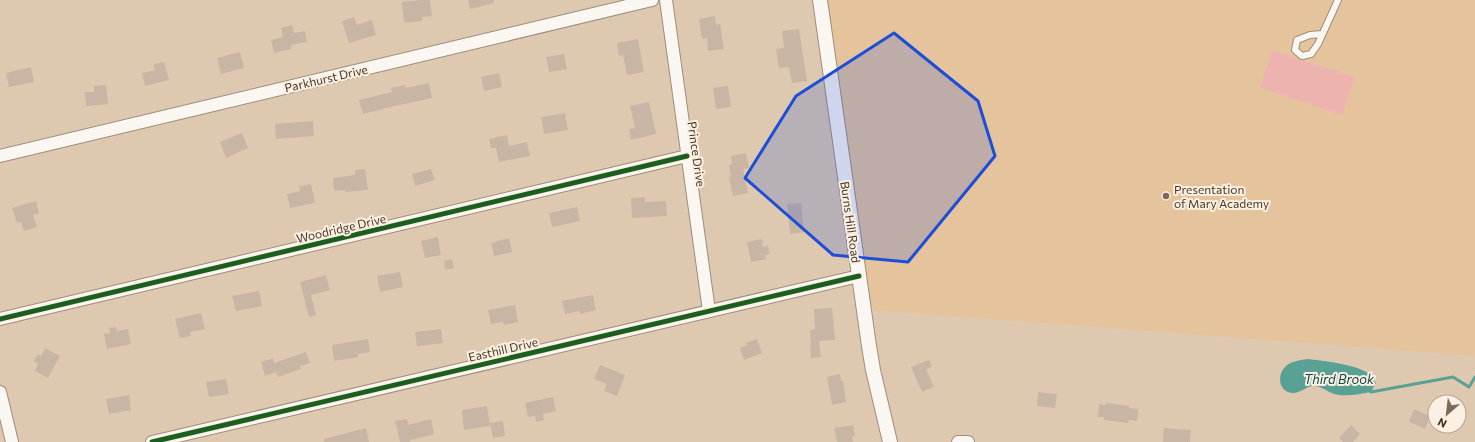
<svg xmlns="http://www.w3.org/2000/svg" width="1475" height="442" viewBox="0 0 1475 442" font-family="Commissioner,sans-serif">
<rect width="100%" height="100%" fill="#dec9b0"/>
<polygon fill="#e5c39c" points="827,0 1475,0 1475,356 872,310"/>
<polygon fill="#edb4af" points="1272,50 1355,77 1342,115 1260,88"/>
<path fill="#59a095" d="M 1308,359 C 1324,361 1354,364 1368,373 C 1371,375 1373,380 1376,383 L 1371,392 C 1360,394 1345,397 1334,394 C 1328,392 1321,386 1314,386 C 1305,386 1299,396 1288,392 C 1278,388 1278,374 1285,367 C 1291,361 1300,360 1308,359 Z"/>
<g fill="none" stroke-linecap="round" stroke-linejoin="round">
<polyline stroke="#59a095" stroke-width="3" points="1371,392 1453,377 1469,387 1475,377"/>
</g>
<g fill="#c8b5a4">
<polygon points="422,0 430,0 432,16 422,17 422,21 404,23 402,2"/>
<polygon points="468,0 494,0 494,3 470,9"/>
<polygon points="715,16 716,25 720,24 724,49 708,51 707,38 702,39 699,19"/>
<polygon points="354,17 357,25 372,20 376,35 349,43 342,21"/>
<polygon points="292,25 294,33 305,31 307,42 291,45 291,49 274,53 271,40 283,37 281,28"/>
<polygon points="799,29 807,81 792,83 789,67 779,68 776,49 784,48 782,31"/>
<polygon points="638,39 644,72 627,75 623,55 619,56 617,43"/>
<polygon points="240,52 244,68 221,74 217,58"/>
<polygon points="564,54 567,69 549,72 546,57"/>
<polygon points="164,62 169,80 145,86 142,73 155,70 154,64"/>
<polygon points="31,67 34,82 9,87 6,73"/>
<polygon points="499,73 502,87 484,91 481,77"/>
<polygon points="429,83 432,98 386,108 363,114 359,100 392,92 391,88 405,85 406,88"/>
<polygon points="106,85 108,104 86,106 85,92 94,92 94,86"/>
<polygon points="728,86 731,107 716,109 713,88"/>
<polygon points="649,102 656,134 631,140 629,129 635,128 630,106"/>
<polygon points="565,113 568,130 544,134 541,117"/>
<polygon points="313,121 314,136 276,139 275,124"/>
<polygon points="242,133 248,148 226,158 220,142"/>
<polygon points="507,135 509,146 527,142 530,156 499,162 496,148 491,148 489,139"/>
<polygon points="746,153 749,168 743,169 748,193 733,196 729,177 731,176 729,165 732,164 731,156"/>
<polygon points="365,169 368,190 345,192 345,190 334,191 333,178 355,175 355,170"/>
<polygon points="431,169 435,180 415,186 412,174"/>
<polygon points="311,184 315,203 290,208 287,194 300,191 299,186"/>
<polygon points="645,197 645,202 666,201 667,216 632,218 631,198"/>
<polygon points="36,201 39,213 33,215 37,227 24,231 21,222 17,223 12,208"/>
<polygon points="801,203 804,232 790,234 787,204"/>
<polygon points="577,207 580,221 552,227 549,213"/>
<polygon points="438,237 441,255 425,258 421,241"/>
<polygon points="509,238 512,252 494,256 491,243"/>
<polygon points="762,239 763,247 768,246 770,254 765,255 766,259 751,262 747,242"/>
<polygon points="452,259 454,268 445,270 444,261"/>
<polygon points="400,272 403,287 380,292 377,276"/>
<polygon points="326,275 330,290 311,295 316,315 309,317 300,282"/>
<polygon points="259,291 262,306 236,311 232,296"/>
<polygon points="593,295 596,310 580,314 580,311 565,314 562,301"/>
<polygon points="515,305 518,322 504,325 503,322 491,324 488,310"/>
<polygon points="832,308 835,340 819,341 821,357 811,358 810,348 811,347 810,330 815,329 814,309"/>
<polygon points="201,313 205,329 190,332 191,336 180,338 175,319"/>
<polygon points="116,327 117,331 128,329 131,344 107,349 104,334 110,333 109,328"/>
<polygon points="441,329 443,343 417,346 415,332"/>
<polygon points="368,339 370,352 358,354 358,357 334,361 332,345"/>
<polygon points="757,339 762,353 744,360 740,348 747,345 746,343"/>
<polygon points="45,348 60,356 48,378 35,371 38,364 34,361 38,354 41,356"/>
<polygon points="306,352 310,363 300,366 301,369 278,377 276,372 265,376 261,362 273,358 274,363"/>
<polygon points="929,360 932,367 926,369 934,387 922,392 911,367"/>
<polygon points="600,365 625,375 617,396 604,391 607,384 594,379"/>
<polygon points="840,374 841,381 843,381 846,402 832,405 827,377"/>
<polygon points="226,379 229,394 209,397 206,382"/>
<polygon points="1038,392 1057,394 1055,408 1037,406"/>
<polygon points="129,395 131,410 109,414 106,399"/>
<polygon points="553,397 556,411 543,414 544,420 536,422 535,416 528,417 525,403"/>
<polygon points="1106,403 1130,406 1129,408 1138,409 1137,421 1129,420 1128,423 1104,420 1104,417 1098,417 1099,404 1106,405"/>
<polygon points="487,406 490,426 464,430 462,410"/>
<polygon points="1414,409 1430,416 1425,429 1409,422"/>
<polygon points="407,419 408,425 431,419 434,434 410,440 410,442 400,442 395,421"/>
<polygon points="503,421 505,436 493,438 490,423"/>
<polygon points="853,425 855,436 852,437 853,442 837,442 834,428"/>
<polygon points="1351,425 1360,434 1353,442 1343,442 1339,438"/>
<polygon points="366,428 369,442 324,442 324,439"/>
<polygon points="1164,428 1191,430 1190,442 1163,442"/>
</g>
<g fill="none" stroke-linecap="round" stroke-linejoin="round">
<g stroke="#9d8d7a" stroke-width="8">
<polyline id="service" points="1322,34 1310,35 1297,40 1295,50 1302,56 1311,54 1318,44 1338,0"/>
</g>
<g stroke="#9d8d7a" stroke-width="14">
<g id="minor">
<polyline points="666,0 709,311"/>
<polyline points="0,156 652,0"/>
<polyline points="0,319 687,156"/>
<polyline points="0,392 12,442"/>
<polyline points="152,442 859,276"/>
<polyline points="958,442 968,442"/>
</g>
</g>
<g stroke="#9d8d7a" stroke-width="16">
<polyline id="tertiary" points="820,0 869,346 873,370 890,442"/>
</g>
<use href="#service" stroke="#faf7f3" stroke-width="6"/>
<use href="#minor" stroke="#faf7f3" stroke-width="12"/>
<use href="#tertiary" stroke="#faf7f3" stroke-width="14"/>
<g stroke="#fcf0e3" stroke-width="8">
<g id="cycleway">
<polyline points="0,319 687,156"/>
<polyline points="152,442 859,276"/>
</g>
</g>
<use href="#cycleway" stroke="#1b5e20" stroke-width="5"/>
</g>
<path fill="#1d4ed8" fill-opacity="0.2" stroke="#1d4ed8" stroke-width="3" stroke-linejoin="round" d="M 894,33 L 978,101 L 995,156 L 908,262 L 833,255 L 745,178 L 796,96 Z"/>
<circle fill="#7c6b56" stroke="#fcf0e3" stroke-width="1.5" cx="1166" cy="196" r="4"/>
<g text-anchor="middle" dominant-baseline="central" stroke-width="4" stroke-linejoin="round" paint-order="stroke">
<g font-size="12" fill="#473825" stroke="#fcf0e3">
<text transform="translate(326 78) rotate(-13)">Parkhurst Drive</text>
<text transform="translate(697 154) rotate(82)">Prince Drive</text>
<text transform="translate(851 222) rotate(82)">Burns Hill Road</text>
<text transform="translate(341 228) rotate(-13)">Woodridge Drive</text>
<text transform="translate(503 349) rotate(-13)">Easthill Drive</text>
</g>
<g font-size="12" fill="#473825" stroke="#fcf0e3" text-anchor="start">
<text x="1174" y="189">Presentation<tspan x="1174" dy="14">of Mary Academy</tspan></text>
</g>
<g font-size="13" font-style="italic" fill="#084744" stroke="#fcf0e3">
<text x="1339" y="379">Third Brook</text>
</g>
</g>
<g transform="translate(1447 414) rotate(208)"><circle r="19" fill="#fcf0e3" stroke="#b4a697"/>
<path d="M0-3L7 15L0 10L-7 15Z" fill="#7c6b56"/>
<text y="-6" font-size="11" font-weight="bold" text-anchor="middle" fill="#473825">N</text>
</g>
</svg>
